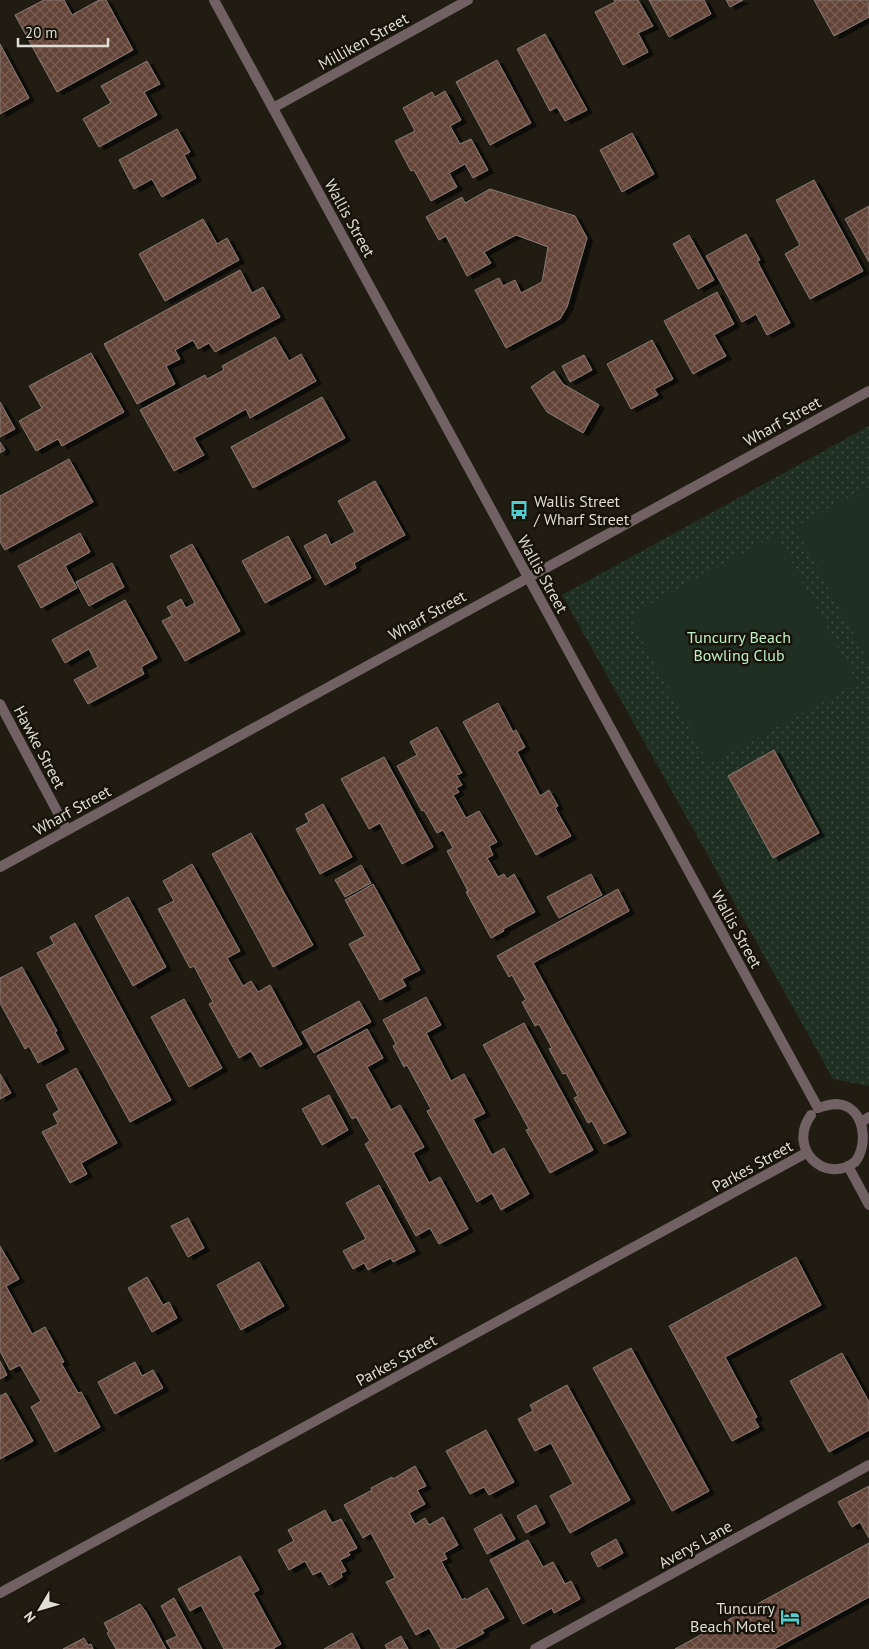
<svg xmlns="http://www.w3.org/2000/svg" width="869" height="1649" viewBox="0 0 869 1649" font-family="'PT Sans',sans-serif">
<defs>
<pattern id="park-dots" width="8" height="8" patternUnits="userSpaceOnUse" patternTransform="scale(1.25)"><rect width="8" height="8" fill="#1f2f22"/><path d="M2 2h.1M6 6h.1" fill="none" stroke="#3f4d41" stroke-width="1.8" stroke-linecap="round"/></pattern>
<pattern id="building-cross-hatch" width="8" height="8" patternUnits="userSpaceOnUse" patternTransform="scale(1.25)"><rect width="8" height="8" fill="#644439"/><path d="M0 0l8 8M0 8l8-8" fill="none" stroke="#7a5f55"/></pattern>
<filter id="shadow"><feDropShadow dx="5.5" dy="3" stdDeviation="0" flood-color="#0009"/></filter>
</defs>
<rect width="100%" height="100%" fill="#201c12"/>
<polygon fill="url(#park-dots)" points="869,426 869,1086 833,1079 562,595"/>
<g fill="#1f2f22">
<polygon points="869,487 869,662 795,527"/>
<polygon points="777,535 857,683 709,764 629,616"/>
</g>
<g fill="url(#building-cross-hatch)" stroke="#887a74" filter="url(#shadow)">
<polygon points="44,0 64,0 72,15 99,0 106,0 133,50 57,92 15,15"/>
<polygon points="614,0 638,0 653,26 638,33 648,52 623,65 595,12 615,2"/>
<polygon points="649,0 704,0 711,14 669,37"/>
<polygon points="726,0 743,0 730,7"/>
<polygon points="814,0 868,0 869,17 834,36"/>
<polygon points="545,34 587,110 565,121 557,107 550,111 517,49"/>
<polygon points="0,44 29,98 0,114"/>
<polygon points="497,60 531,123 490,145 456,82"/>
<polygon points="147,61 160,84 144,92 157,115 99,147 83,119 111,103 101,86"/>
<polygon points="445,91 461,120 450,126 460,144 471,139 488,170 473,178 465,164 449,173 457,187 431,201 414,170 411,171 395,141 415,131 403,108 432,92 435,97"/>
<polygon points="177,129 190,152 184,155 196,178 162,197 152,179 134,189 119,160"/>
<polygon points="632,133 654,174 622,192 600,150"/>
<polygon points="814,180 863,271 810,299 785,254 800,245 776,200"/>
<polygon points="490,189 575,216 587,238 567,307 560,319 506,348 475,290 499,278 503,286 515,280 521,293 542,282 548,247 516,235 484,252 491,263 467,276 446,236 439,240 426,217 462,197 465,203"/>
<polygon points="869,206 869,262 845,219"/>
<polygon points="203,219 217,244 227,238 239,260 165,301 139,254"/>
<polygon points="746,234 760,260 757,261 790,323 767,335 756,314 742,322 706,256"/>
<polygon points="689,235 714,280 698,289 673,244"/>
<polygon points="240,270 252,293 263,287 280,317 215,352 209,343 198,349 193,340 175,350 180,359 166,366 175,384 137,404 104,344"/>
<polygon points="717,292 734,324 714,335 726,356 693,374 664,321"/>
<polygon points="275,337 289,361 301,354 316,381 250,418 246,409 194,438 204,455 174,471 140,410 205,375 207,379 224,370 222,366"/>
<polygon points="652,340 673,379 654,389 658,395 631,409 607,364"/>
<polygon points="91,353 124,412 62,446 58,439 36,451 19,421 42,408 29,386"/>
<polygon points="584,355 592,370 570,382 562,366"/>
<polygon points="554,371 563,384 599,405 583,433 547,412 531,387"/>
<polygon points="322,397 345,438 253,488 231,447"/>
<polygon points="0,402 15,429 0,437"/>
<polygon points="0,442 5,450 0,453"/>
<polygon points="69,459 93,502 5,550 0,542 0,496"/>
<polygon points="375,481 405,535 354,563 356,568 325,585 304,546 326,534 331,545 355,532 338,501"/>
<polygon points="80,533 90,552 65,566 77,588 41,608 18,566"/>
<polygon points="288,536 311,578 265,603 242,561"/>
<polygon points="192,544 240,631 185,661 162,621 172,616 167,607 181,599 186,608 195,603 170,556"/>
<polygon points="112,563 124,587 89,606 76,582"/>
<polygon points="125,600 157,658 141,667 144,674 88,704 74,680 98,667 89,649 65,663 52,640"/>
<polygon points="498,703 513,732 516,730 525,747 517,752 540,796 549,790 558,806 555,808 571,836 536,855 463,722"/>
<polygon points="437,727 462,773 456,775 462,785 456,788 459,792 453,795 466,818 479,811 497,842 489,846 493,855 487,858 498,877 504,874 507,879 514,874 535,912 503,929 504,931 491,938 466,892 468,891 447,851 453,848 443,830 437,833 424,810 422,811 397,766 417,755 410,742"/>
<polygon points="774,750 819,833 773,858 728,776"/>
<polygon points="384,757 433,847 402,864 380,823 369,829 341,779"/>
<polygon points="323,804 352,857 320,874 296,829 309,822 305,814"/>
<polygon points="251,833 313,945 273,967 212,854"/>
<polygon points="192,864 240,951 227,958 243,986 251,981 258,992 270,985 302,1044 260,1067 251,1051 239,1058 209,1004 213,1002 194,966 190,968 158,909 174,901 163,881"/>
<polygon points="361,865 371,883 345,897 335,880"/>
<polygon points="591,874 602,895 559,918 547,897"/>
<polygon points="373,884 420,970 402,979 406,986 380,1000 349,944 365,936 345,900"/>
<polygon points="618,889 629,911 533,963 626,1133 604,1144 592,1121 588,1123 574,1098 578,1096 566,1073 563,1074 549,1049 552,1048 539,1024 535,1026 522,1002 526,1000 512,975 509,977 497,956"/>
<polygon points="128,897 166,967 133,986 95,916"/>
<polygon points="75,923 171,1100 130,1122 37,953 54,944 50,937"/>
<polygon points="22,967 57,1031 55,1032 64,1049 38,1063 29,1046 25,1049 0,1003 0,978"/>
<polygon points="426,997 441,1025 426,1033 451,1081 464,1074 485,1113 473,1119 492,1155 504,1148 529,1194 501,1210 492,1193 477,1202 427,1111 431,1109 407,1065 404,1067 393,1046 396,1044 383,1020"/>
<polygon points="184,999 222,1068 189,1087 151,1017"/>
<polygon points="359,1001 371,1022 314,1053 302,1032"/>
<polygon points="524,1023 593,1150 550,1173 526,1130 529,1129 483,1045"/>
<polygon points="367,1029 383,1058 367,1067 391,1110 400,1105 424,1147 413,1153 429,1183 440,1177 468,1229 439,1244 430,1228 416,1236 365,1144 370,1141 356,1117 352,1119 317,1056"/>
<polygon points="76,1068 117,1143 81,1163 87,1174 70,1183 42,1132 58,1124 53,1114 59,1110 46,1085"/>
<polygon points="0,1074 11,1093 0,1099"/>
<polygon points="329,1095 348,1130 322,1145 302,1109"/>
<polygon points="379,1185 415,1251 393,1262 391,1258 368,1270 364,1263 353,1269 343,1251 366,1239 346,1203"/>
<polygon points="188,1218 204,1248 188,1257 171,1226"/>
<polygon points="0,1246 19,1279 6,1286 32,1334 45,1327 64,1362 61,1363 78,1393 81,1392 100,1427 55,1452 31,1407 41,1401 20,1365 10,1370 0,1351"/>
<polygon points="796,1257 821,1305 725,1357 757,1417 754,1419 759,1427 732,1441 669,1326"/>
<polygon points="259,1262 284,1306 241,1330 217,1285"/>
<polygon points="147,1277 163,1305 169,1302 177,1318 152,1332 128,1288"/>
<polygon points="631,1348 709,1491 672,1511 593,1368"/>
<polygon points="842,1353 869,1402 869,1430 829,1452 790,1381"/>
<polygon points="0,1361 7,1375 0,1379"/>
<polygon points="135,1362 142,1376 153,1370 163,1388 115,1414 98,1382"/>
<polygon points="567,1385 630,1500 570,1533 550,1496 573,1484 551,1443 535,1451 518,1419 533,1411 530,1405"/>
<polygon points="6,1393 33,1441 0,1459 0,1396"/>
<polygon points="486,1430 514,1482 489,1495 484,1487 470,1494 446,1451"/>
<polygon points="415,1466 426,1486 417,1490 425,1504 409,1513 415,1524 425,1518 429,1525 443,1517 458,1545 444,1553 447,1559 441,1561 462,1600 465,1598 466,1600 487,1588 504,1618 482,1630 484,1633 454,1649 441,1649 429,1628 416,1635 386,1582 395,1578 371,1533 363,1538 344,1505 372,1490 371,1488 392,1477 393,1479"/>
<polygon points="869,1486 869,1538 860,1522 852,1527 838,1502"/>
<polygon points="536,1505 545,1523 526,1533 517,1516"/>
<polygon points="325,1510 332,1523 341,1519 357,1548 348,1552 350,1555 340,1560 346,1571 341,1573 342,1577 329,1585 321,1571 313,1575 305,1561 289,1570 278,1550 294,1541 288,1530"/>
<polygon points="501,1514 515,1539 487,1554 474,1529"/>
<polygon points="616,1539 623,1553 598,1567 591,1553"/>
<polygon points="528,1540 543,1567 553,1562 565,1584 571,1581 580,1599 554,1613 552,1608 523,1624 490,1560"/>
<polygon points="869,1543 869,1597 774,1649 675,1649"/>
<polygon points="240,1556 259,1590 253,1593 281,1644 274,1648 274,1649 224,1649 201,1605 190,1611 178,1589"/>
<polygon points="174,1598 202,1649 171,1649 166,1641 177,1636 161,1606"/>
<polygon points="140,1604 146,1612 166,1649 116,1649 107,1633 109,1632 104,1623"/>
<polygon points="352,1633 360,1649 324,1649"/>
<polygon points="401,1636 408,1649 387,1649 385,1645"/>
<polygon points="84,1638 88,1645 91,1644 93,1649 63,1649"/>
</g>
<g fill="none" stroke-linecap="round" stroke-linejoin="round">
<polyline stroke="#716165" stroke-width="10" points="535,1649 869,1465"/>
<g stroke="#716165" stroke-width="10">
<polyline points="214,0 528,577"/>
<polyline points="273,108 468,0"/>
<polyline points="0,704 67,830"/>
<polyline points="863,1121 869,1117"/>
<polyline points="0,1593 806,1153"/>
</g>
<g stroke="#716165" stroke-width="10">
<path d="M 528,577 L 818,1108 C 824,1106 830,1104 837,1104 C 865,1106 869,1145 855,1162 C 824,1185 787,1148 811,1115"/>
<polyline points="0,867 869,391"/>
<polyline points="848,1166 869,1205"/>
</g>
</g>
<defs>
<g id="bus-bare" transform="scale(1.5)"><path d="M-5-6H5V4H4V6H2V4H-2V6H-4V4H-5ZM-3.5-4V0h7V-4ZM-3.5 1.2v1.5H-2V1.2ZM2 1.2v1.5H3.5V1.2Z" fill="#52cdce" stroke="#171309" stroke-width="2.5" paint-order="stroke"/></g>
<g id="hotel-bare" transform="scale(1.5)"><path d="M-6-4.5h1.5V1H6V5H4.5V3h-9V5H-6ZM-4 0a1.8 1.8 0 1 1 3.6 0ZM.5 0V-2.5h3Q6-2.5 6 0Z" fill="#52cdce" stroke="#171309" stroke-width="2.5" paint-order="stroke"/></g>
</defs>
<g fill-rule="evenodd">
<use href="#bus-bare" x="519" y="510"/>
<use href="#hotel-bare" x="790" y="1617"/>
</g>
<g text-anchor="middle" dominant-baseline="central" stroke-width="5" stroke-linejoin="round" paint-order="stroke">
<g font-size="16" fill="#dfddd6" stroke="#171309">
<text transform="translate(363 41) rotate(-29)">Milliken Street</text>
<text transform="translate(350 218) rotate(61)">Wallis Street</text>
<text transform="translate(782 421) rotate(-29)">Wharf Street</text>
<text transform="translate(543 574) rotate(61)">Wallis Street</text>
<text transform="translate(427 615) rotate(-29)">Wharf Street</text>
<text transform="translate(40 747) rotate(62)">Hawke Street</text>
<text transform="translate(72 810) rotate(-29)">Wharf Street</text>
<text transform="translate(737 929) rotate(61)">Wallis Street</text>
<text transform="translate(752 1166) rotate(-29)">Parkes Street</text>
<text transform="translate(396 1360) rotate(-29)">Parkes Street</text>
<text transform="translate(695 1544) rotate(-29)">Averys Lane</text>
</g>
<g font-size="16" fill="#dfddd6" stroke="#171309" text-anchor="start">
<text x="534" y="501">Wallis Street<tspan x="534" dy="18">/ Wharf Street</tspan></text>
<text x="775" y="1608" text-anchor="end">Tuncurry<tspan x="775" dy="18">Beach Motel</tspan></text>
</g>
<g font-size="16" fill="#bdf1c7" stroke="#171309">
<text x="739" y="637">Tuncurry Beach<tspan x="739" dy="18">Bowling Club</tspan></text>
</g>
</g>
<g transform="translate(40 1609) rotate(232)" stroke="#171309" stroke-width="4" paint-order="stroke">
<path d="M0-4L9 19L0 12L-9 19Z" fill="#dfddd6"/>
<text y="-8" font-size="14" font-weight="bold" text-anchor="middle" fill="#dfddd6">N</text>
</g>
<path d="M18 38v8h90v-8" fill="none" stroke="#dfddd6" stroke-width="2.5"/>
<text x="25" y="38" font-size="15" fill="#dfddd6" stroke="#171309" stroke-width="4" paint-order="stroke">20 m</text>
</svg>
